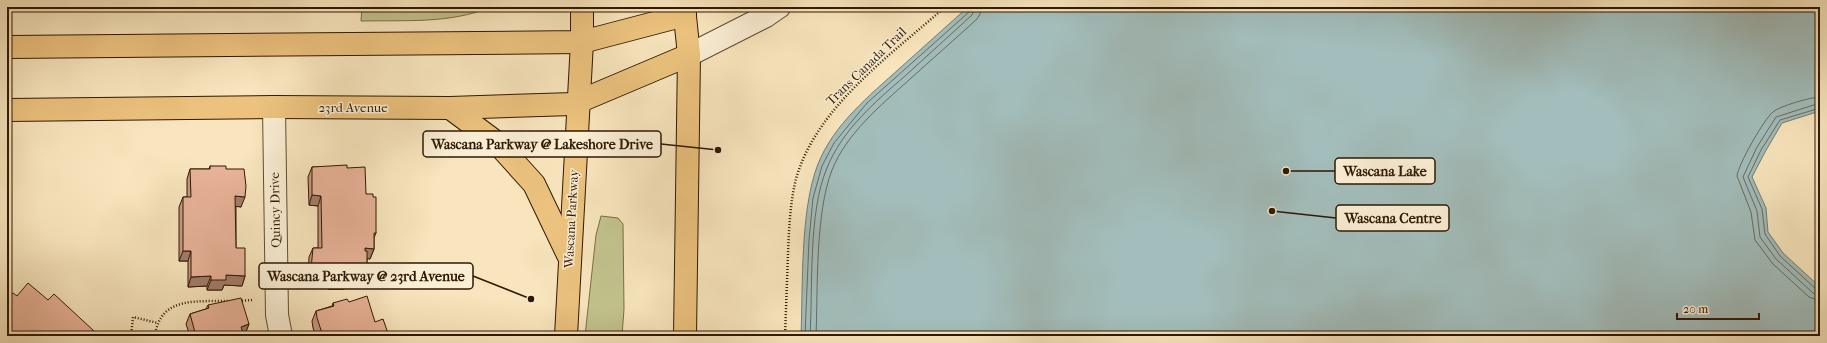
<svg xmlns="http://www.w3.org/2000/svg" width="1827" height="343" viewBox="0 0 1827 343" font-family="'IM FELL French Canon',serif">
<rect width="100%" height="100%" fill="#f8e5bd"/>
<filter id="stains"><feTurbulence type="fractalNoise" baseFrequency=".005" numOctaves="4"/><feColorMatrix values="0 0 0 0 .2 0 0 0 0 .09 0 0 0 0 .02 0 0 0 .5 -.17"/></filter>
<radialGradient id="worn" r=".72"><stop offset=".6" stop-color="#630" stop-opacity="0"/><stop offset="1" stop-color="#630" stop-opacity=".3"/></radialGradient>
<g fill="#c2c38e" stroke="#786e48">
<path d="M 362,7 L 491,7 C 450,24 405,20 361,21 Z"/>
<polygon points="601,216 618,218 623,224 624,309 622,336 585,336 596,235"/>
</g>
<path fill="#a2bdbb" stroke="#747b71" d="M 968,7 L 1820,7 L 1820,111 L 1782,123 L 1765,152 L 1752,177 L 1766,208 L 1768,232 L 1783,253 L 1820,287 L 1820,336 L 801,336 C 803,286 800,210 818,164 C 834,124 869,96 900,68 C 923,48 945,27 968,7 Z"/>
<g fill="none" stroke-linecap="round" stroke-linejoin="round">
<g stroke="#686a5f" stroke-width="1">
<path d="M 1820,97 C 1811,97 1780,106 1773,112 C 1764,119 1738,165 1737,176 L 1751,212 L 1755,240 L 1773,264 L 1809,297 L 1820,301"/>
<polyline points="1820,103 1776,117 1757,147 1743,177 1757,211 1760,237 1776,259 1813,293 1820,295"/>
<polyline points="1820,108 1780,120 1761,150 1748,177 1762,209 1765,234 1780,256 1816,289 1820,290"/>
<polyline points="805,336 809,240 813,198 822,166 834,143 867,103 969,12 970,7"/>
<path d="M 810,336 C 813,287 808,212 827,168 C 842,130 875,102 905,76 C 927,56 950,35 972,15 L 975,7"/>
<path d="M 816,336 C 818,288 815,214 832,170 C 847,133 880,106 909,80 C 931,60 954,40 977,19 L 980,14 L 981,7"/>
</g>
<g stroke="#614b32" stroke-width="24">
<g id="minor">
<polyline points="689,55 766,16 779,7"/>
<polyline points="274,107 277,315 281,336"/>
</g>
</g>
<g stroke="#2f1803" stroke-width="24">
<g id="major">
<polyline points="684,7 689,55 685,336"/>
<polyline points="7,47 582,42 685,15"/>
<polyline points="450,108 496,142 534,184 568,255"/>
<polyline points="7,110 274,107 450,108 573,104 689,55"/>
<polyline points="566,336 582,42 582,7"/>
</g>
</g>
<g stroke="#2f1803" stroke-width="2.5" stroke-dasharray="1 2" stroke-linecap="butt">
<polyline points="239,301 252,300"/>
<polyline points="131,336 133,317 158,323"/>
<path d="M 155,336 C 160,295 199,302 230,301"/>
<path d="M 785,336 C 786,309 787,281 788,254 C 789,229 790,203 796,179 C 816,107 891,55 945,7"/>
</g>
<use href="#minor" stroke="#faeed4" stroke-width="22"/>
<use href="#major" stroke="#ecc27e" stroke-width="22"/>
</g>
<g fill="#c89983" stroke="#2f1803">
<polygon points="210,166 226,169 241,207 236,206 236,248 245,276 242,286 224,285 222,290 207,290 207,286 188,287 188,261 179,261 179,207 183,197 187,197 187,179 190,169 209,169"/>
<polygon points="312,167 347,168 366,194 376,233 374,238 374,249 370,259 367,258 367,275 363,285 345,285 344,289 328,289 329,285 309,285 309,279 308,279 309,257 313,248 318,248 318,206 309,205 308,177"/>
<polygon points="17,296 48,300 92,336 7,336 7,300"/>
<polygon points="349,302 375,322 389,336 316,336 313,328 312,321 316,311 332,306 333,303"/>
<polygon points="208,305 249,324 245,334 244,334 244,336 190,336 186,324 190,314 206,309"/>
</g>
<g fill="#a27d6a" stroke="#2f1803">
<polygon points="312,195 321,196 318,206 309,205"/>
<polygon points="235,196 245,197 241,207 232,206"/>
<polygon points="365,248 374,249 370,259 361,258"/>
<polygon points="183,251 191,251 188,261 179,261"/>
<polygon points="226,275 245,276 242,286 224,285 222,290 207,290 211,280"/>
<polygon points="313,275 332,275 329,285 309,285"/>
<polygon points="347,275 367,275 363,285 345,285 344,289 328,289 332,279"/>
<polygon points="211,276 207,286 188,287 191,277"/>
<polygon points="249,324 245,334 239,336 241,327"/>
<polygon points="94,331 92,336 89,336"/>
</g>
<g fill="#e8b298" stroke="#2f1803">
<polygon points="347,165 347,168 365,167 366,194 373,194 373,197 376,197 376,233 374,233 374,249 365,248 365,251 367,251 367,275 347,275 347,279 332,279 332,275 313,275 313,269 311,269 313,248 322,248 321,196 312,195 312,167"/>
<polygon points="210,166 226,166 226,169 244,169 246,186 245,197 235,196 236,248 245,248 245,276 226,275 226,280 211,280 211,276 191,277 191,251 183,251 183,197 191,197 190,169 210,169"/>
<polygon points="28,283 48,300 54,294 94,331 89,336 23,336 20,333 17,336 10,336 7,333 7,300 13,293 17,296"/>
<polygon points="367,296 375,322 383,319 389,336 332,336 332,335 328,336 323,336 317,318 316,311 334,306 333,303 347,299 349,302"/>
<polygon points="241,298 249,324 241,327 244,336 196,336 190,314 209,308 208,305"/>
</g>
<g text-anchor="middle" dominant-baseline="central" stroke-width="3" stroke-linejoin="round" paint-order="stroke">
<g font-size="13" fill="#2f1803" stroke="#faeed4">
<text transform="translate(866 66) rotate(-44)">Trans Canada Trail</text>
<text x="353" y="107">23rd Avenue</text>
<text transform="translate(275 210) rotate(-91)">Quincy Drive</text>
<text transform="translate(571 219) rotate(-87)">Wascana Parkway</text>
</g>
</g>
<path fill="none" stroke="#2f1803" stroke-width="1.5" d="M718 150L661 144M1286 171L1335 171M1272 211L1336 218M531 299L473 276"/>
<g fill="#2f1803" stroke="#faeed4" stroke-width="1.5">
<circle cx="718" cy="150" r="4"/>
<circle cx="1286" cy="171" r="4"/>
<circle cx="1272" cy="211" r="4"/>
<circle cx="531" cy="299" r="4"/>
</g>
<g fill="#faeed4" stroke="#2f1803" stroke-width="1.5">
<rect x="423" y="131" width="238" height="26" rx="4"/>
<rect x="1335" y="158" width="100" height="26" rx="4"/>
<rect x="1336" y="205" width="113" height="26" rx="4"/>
<rect x="259" y="263" width="214" height="26" rx="4"/>
</g>
<g font-size="14" text-anchor="middle" font-weight="bold" fill="#2f1803">
<text x="542" y="149">Wascana Parkway @ Lakeshore Drive</text>
<text x="1385" y="176">Wascana Lake</text>
<text x="1393" y="223">Wascana Centre</text>
<text x="366" y="281">Wascana Parkway @ 23rd Avenue</text>
</g>
<rect width="1827" height="343" fill="none" stroke="#f8e5bd" stroke-width="24"/>
<rect x="8" y="8" width="1811" height="327" fill="none" stroke="#2f1803" stroke-width="2"/>
<rect x="12" y="12" width="1803" height="319" fill="none" stroke="#2f1803"/>
<path d="M1677 313v6h82v-6" fill="none" stroke="#2f1803" stroke-width="2"/>
<text x="1683" y="313" font-size="12" fill="#2f1803" stroke="#faeed4" stroke-width="3" paint-order="stroke">20 m</text>
<rect width="100%" height="100%" filter="url(#stains)"/>
<rect width="100%" height="100%" fill="url(#worn)"/>
</svg>
